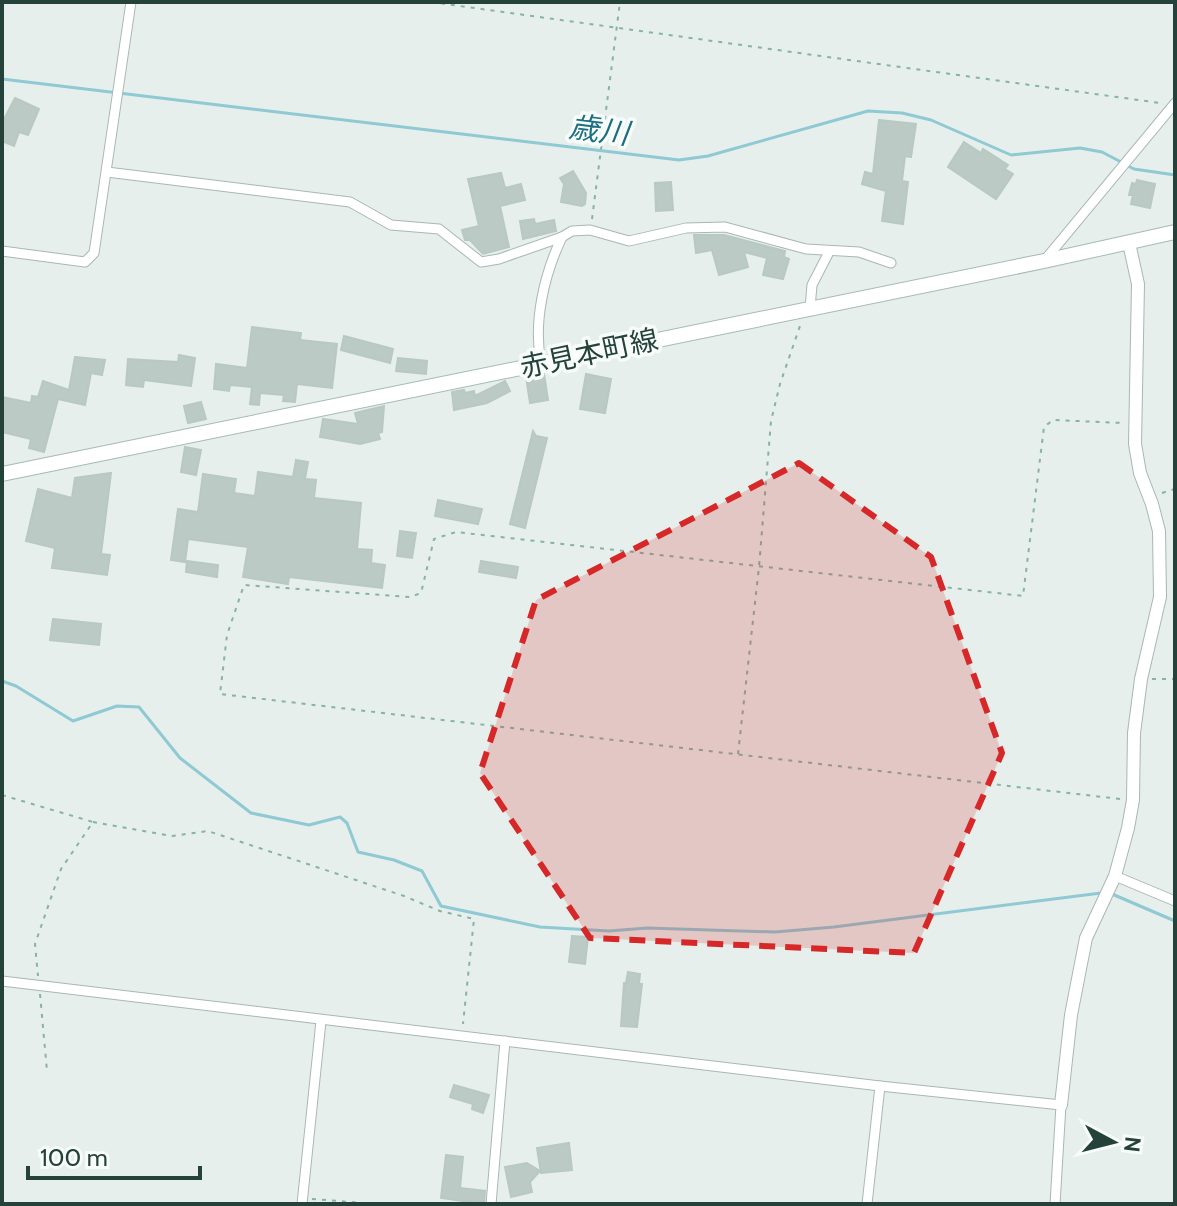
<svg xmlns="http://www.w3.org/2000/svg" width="1177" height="1206" viewBox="0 0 1177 1206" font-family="Cabin,'Noto Sans JP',sans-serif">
<rect width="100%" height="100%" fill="#e6efeb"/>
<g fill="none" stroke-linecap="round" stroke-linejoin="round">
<g stroke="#8ec9d4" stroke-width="3">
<polyline points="2,79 679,160 708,156 868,111 902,113 931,120 1011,155 1080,148 1102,152 1121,162"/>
<polyline points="1128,166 1134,169 1175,175"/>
<polyline points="2,681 16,686 73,721 117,706 139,707 180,758 251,813 309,825 340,817 347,823 358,852 394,860 422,871 441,906 540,927 609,931 647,928 775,932 834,927 1101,893"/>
<polyline points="1112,894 1175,921"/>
</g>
</g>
<g fill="#bbcac4" stroke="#b8c9c2" stroke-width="2">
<polygon points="15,98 39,109 28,135 19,132 14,146 2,141 2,123"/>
<polygon points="879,120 916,124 911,157 905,156 902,181 908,182 903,224 882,221 886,191 862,184 865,172 873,174"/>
<polygon points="964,142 981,153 983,149 1008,165 1005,169 1013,174 996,199 948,167"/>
<polygon points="573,171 586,193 585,204 582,206 561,202 564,184 560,178"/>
<polygon points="501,173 505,188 521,184 525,200 500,206 509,247 483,254 470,240 465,240 462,230 479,226 468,179"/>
<polygon points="1137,180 1155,184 1150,208 1131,204 1133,195 1129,195 1132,183 1136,184"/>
<polygon points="671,182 673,210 656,211 655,183"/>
<polygon points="534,219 535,224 554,220 556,231 523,239 520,221"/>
<polygon points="694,235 724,235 785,251 784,257 789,259 783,279 763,275 767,258 744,252 748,267 719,275 712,250 696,253"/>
<polygon points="252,327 301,333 300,340 337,344 332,388 297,384 295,402 283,401 284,395 260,393 259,405 250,404 252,387 230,385 229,391 214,389 216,364 247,368"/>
<polygon points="344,336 393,349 390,363 341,350"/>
<polygon points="179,355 195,358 191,386 144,380 143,387 126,385 128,359 178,362"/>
<polygon points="75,357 105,360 102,375 91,373 85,405 58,399 44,452 29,448 31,439 2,432 2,397 31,403 32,396 38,397 43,381 69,390"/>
<polygon points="398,358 427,361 426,374 396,371"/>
<polygon points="544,374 548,400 530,403 526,377"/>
<polygon points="586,374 611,379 605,413 580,409"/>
<polygon points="505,381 510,391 487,403 454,410 452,392 464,390 465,393 474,391 475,396"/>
<polygon points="201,402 206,419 188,423 184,406"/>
<polygon points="384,406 382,432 378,433 380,439 360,444 320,437 323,419 358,424 355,413"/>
<polygon points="533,431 536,436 547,438 525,528 510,524"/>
<polygon points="185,447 201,450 196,475 181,472"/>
<polygon points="296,460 308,462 305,479 316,480 314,498 361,503 357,549 372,550 371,563 385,565 382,588 289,577 288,584 243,577 248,547 188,539 185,562 171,560 178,509 198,512 203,474 236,479 234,493 255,496 258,472 293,477"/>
<polygon points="111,473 101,554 110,555 107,575 52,568 55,548 26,541 38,489 72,498 75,478"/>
<polygon points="438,500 482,509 478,524 435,516"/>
<polygon points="400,531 416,533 412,558 397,556"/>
<polygon points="187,561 218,565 217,577 186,572"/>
<polygon points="481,561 518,567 516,578 479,572"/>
<polygon points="53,619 101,624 99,645 50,640"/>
<polygon points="572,936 588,937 585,964 569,962"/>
<polygon points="628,972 640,974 639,984 642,984 637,1027 621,1026 624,983 626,983"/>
<polygon points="454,1085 489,1095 483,1113 472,1109 473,1104 450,1097"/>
<polygon points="569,1143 572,1170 541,1173 537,1148"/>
<polygon points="446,1155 463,1157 460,1188 485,1191 484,1204 441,1198"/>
<polygon points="527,1163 540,1171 530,1182 532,1192 511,1197 505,1167"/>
</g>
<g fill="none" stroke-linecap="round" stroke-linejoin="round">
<g stroke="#a8b8b2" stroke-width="11">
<g id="minor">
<polyline points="107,172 350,202 391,225 439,229 481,262 499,259 562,237 572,231 590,230 629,241 686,228 725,227 806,249 859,252 891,263"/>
<polyline points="2,251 85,262 94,253 131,2"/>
<polyline points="1044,261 1175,103"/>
<polyline points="810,308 812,285 829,252"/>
<path d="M 541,363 C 533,322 544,275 562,237"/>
<polyline points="1115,876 1175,901"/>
<polyline points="2,981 880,1086 1061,1105 1055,1204"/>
<polyline points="302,1204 321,1021"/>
<polyline points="491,1204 505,1041"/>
<polyline points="867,1204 880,1086"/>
</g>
</g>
<g stroke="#a8b8b2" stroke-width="14">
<polyline id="tertiary" points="1061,1105 1071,1015 1086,938 1115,876 1128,828 1133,800 1134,733 1141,679 1160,597 1159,531 1152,504 1140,473 1135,444 1138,284 1129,243"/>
</g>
<g stroke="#a4bbb3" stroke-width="16">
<polyline id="secondary" points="2,474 1044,261 1175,232"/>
</g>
<g stroke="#86b3a5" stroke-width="2" stroke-dasharray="4 6" stroke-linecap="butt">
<polyline points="431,2 1160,103"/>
<polyline points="592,219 620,2"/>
<polyline points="1162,493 1175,489"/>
<polyline points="1152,679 1175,679"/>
<polyline points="738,754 759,567 771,421 780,384 801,323"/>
<polyline points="2,795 93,822 61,869 35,944 38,976"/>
<polyline points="1120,799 220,694 227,635 244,585 410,597 421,593 434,539 456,532 1023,596 1044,427 1053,420 1124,423"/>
<polyline points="93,822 172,836 208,831 404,896 440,911 474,919 463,1024"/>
<polyline points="40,994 47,1071"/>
<polyline points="312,1199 376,1204"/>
</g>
<use href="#minor" stroke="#fff" stroke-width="9"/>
<use href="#tertiary" stroke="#fff" stroke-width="12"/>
<use href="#secondary" stroke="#fff" stroke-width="14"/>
</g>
<path fill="#d62828" fill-opacity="0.2" stroke="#d62828" stroke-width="6" stroke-dasharray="16 10" stroke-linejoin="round" d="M 799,463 L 931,557 L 1002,753 L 914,953 L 590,938 L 480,773 L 536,600 Z"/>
<g text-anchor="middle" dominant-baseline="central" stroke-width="7" stroke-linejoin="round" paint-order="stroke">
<g font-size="28" fill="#24423a" stroke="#f7fbf9">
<text transform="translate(589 353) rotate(-12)">赤見本町線</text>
</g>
<g font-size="30" font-style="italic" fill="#1c6f80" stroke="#f7fbf9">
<text transform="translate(599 130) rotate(7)">歳川</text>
</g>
</g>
<rect width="1177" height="1206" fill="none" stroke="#24423a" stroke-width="8"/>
<g transform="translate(1113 1142) rotate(97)" stroke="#f7fbf9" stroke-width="6" paint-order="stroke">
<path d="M0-6L14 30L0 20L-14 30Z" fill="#24423a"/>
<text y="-12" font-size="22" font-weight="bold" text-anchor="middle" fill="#24423a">N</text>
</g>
<path d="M28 1166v12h172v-12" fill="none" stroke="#24423a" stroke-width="4"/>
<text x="40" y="1166" font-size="24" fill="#24423a" stroke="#f7fbf9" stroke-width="6" paint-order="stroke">100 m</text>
</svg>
